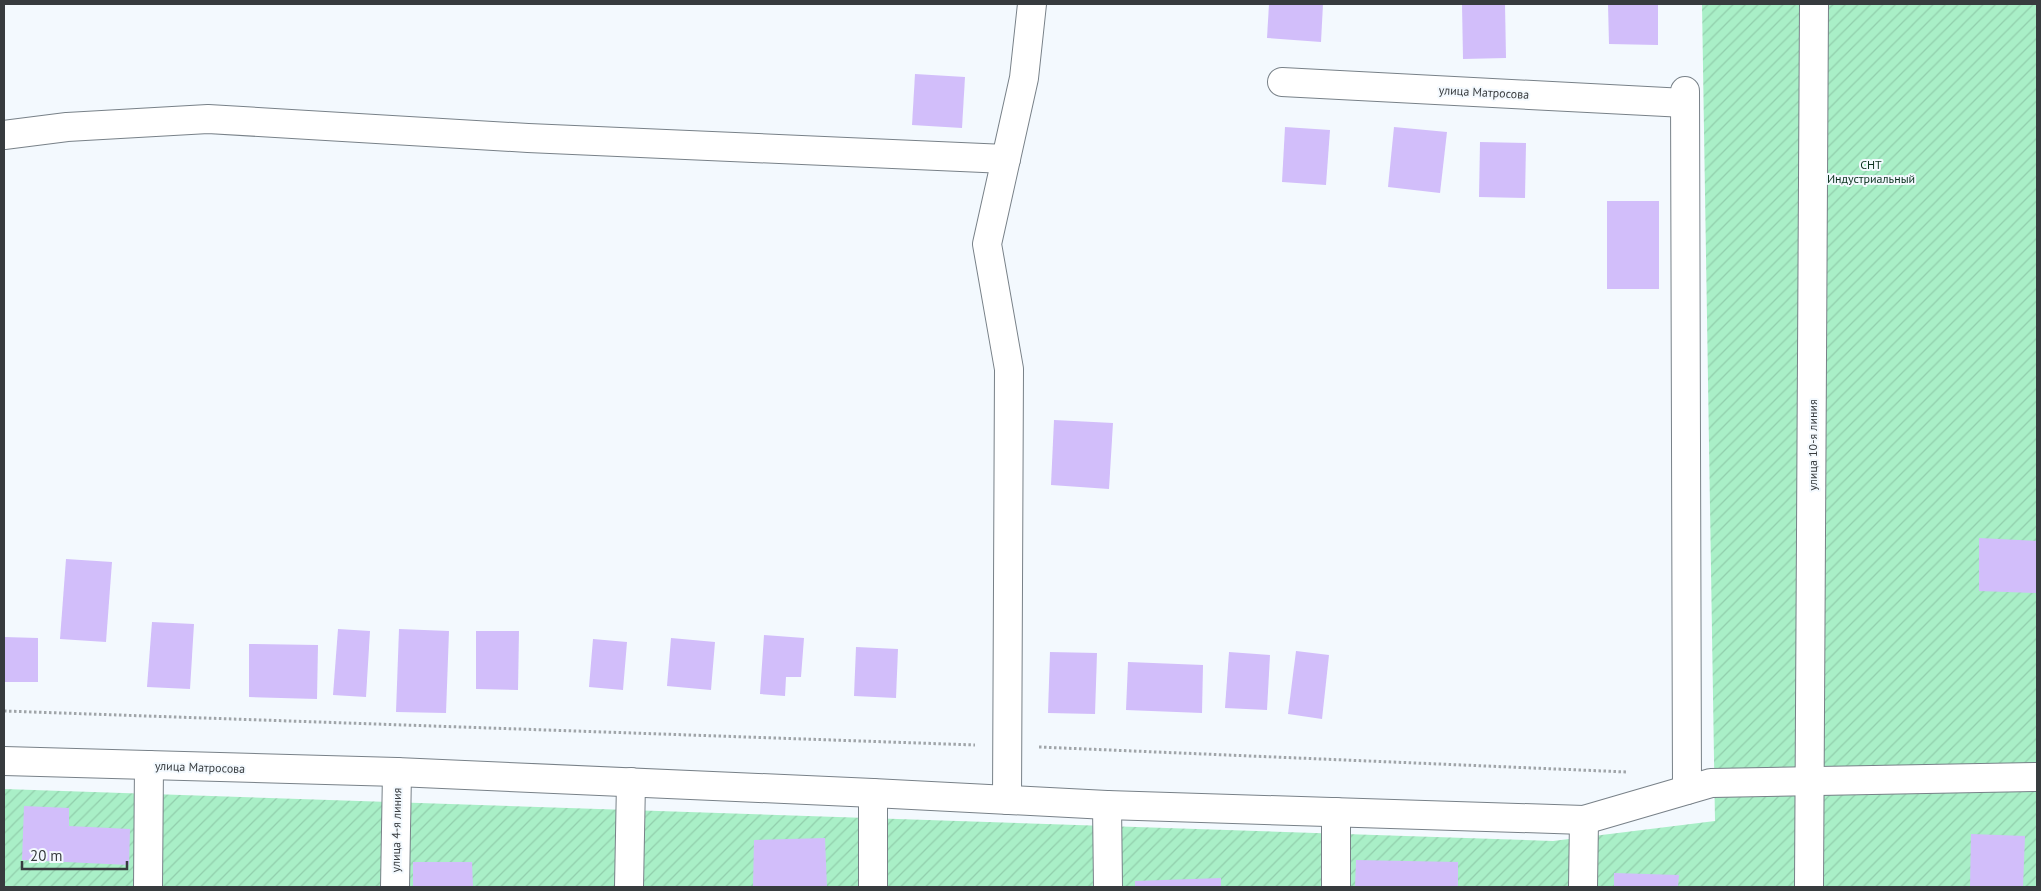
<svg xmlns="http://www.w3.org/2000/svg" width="2041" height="891" viewBox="0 0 2041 891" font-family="'PT Sans',sans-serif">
<defs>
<pattern id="garden-furrows" width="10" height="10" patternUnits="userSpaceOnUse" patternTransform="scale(1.25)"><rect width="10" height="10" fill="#a9efc7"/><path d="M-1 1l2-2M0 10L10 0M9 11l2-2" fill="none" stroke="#92ceac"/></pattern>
</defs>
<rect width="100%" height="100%" fill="#f3f9fe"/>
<polygon fill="url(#garden-furrows)" points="1702,4 2037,4 2037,887 4,887 4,789 1553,841 1715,821"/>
<g fill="#d2befa">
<polygon points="1269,4 1323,4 1321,42 1267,38"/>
<polygon points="1462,4 1505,4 1506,58 1463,59"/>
<polygon points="1608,4 1658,4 1658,45 1609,44"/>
<polygon points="915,74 965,77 962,128 912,125"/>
<polygon points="1285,127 1330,130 1326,185 1282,182"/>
<polygon points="1394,127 1447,132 1440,193 1388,187"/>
<polygon points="1480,142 1526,143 1525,198 1479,197"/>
<rect x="1607" y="201" width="52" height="88"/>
<polygon points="1054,420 1113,423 1109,489 1051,485"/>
<polygon points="1979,538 2037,541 2036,593 1979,591"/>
<polygon points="66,559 112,562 106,642 60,639"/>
<polygon points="152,622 194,624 190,689 147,687"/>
<polygon points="338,629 370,631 366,697 333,695"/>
<polygon points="399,629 449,631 446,713 396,712"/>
<polygon points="476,631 519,631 518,690 476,689"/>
<polygon points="764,635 804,638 801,677 786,677 785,696 760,694"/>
<polygon points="4,637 38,638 38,682 4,682"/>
<polygon points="671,638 715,642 711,690 667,686"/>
<polygon points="593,639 627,642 623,690 589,687"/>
<polygon points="249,644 318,645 317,699 249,697"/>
<polygon points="856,647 898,649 896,698 854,696"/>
<polygon points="1296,651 1329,655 1322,719 1288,714"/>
<polygon points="1050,652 1097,653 1095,714 1048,713"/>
<polygon points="1229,652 1270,655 1267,710 1225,708"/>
<polygon points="1128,662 1203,665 1202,713 1126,710"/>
<polygon points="24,806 69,808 69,826 130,829 129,865 22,860"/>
<polygon points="1971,834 2025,836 2023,887 1970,887"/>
<polygon points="825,838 827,887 753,887 754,840"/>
<polygon points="1356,860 1458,862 1458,887 1355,887"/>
<polygon points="413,862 472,862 473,887 413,887"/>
<polygon points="1614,873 1679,875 1678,887 1614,887"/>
<polygon points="1221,878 1221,887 1135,887 1135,881"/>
</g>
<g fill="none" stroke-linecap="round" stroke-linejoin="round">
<g stroke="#788188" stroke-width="30">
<g id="minor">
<polyline points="1282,82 1685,103"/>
<polyline points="1685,91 1687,790"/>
<polyline points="4,135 67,127 208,119 528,138 1006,159"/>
<polyline points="4,761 397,772 873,793 1107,805 1584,820 1711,783 2037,777"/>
<polyline points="1007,800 1009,369 987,244 1024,78 1032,4"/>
<polyline points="1107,805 1108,887"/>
<polyline points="148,887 149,765"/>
<polyline points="395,887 397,772"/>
<polyline points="629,887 631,782"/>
<polyline points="873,887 873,793"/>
<polyline points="1336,887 1336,812"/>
<polyline points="1583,887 1584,820"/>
<polyline points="1809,887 1814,4"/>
</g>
</g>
<g stroke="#a0a5a9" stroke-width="3" stroke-dasharray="2.5 2.5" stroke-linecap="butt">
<polyline points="4,711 975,745"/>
<polyline points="1039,747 1627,772"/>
</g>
<use href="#minor" stroke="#fff" stroke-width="28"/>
</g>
<g text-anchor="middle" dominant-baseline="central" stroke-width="4" stroke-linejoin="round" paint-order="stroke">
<g font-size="12" fill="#373b3e" stroke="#f3f9fe">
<text transform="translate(1484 92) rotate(3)">улица Матросова</text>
<text transform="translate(1812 445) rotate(-90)">улица 10-я линия</text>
<text transform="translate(200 767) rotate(2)">улица Матросова</text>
<text transform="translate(396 830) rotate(-89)">улица 4-я линия</text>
</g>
<g font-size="12" fill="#0c321f" stroke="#f3f9fe">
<text x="1871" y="164">СНТ<tspan x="1871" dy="14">Индустриальный</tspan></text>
</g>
</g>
<rect width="2041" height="891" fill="none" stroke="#373b3e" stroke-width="10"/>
<path d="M22 861v8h105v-8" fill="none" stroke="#373b3e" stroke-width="2.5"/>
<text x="30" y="861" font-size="15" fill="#373b3e" stroke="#f3f9fe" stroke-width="4" paint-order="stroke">20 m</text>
</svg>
